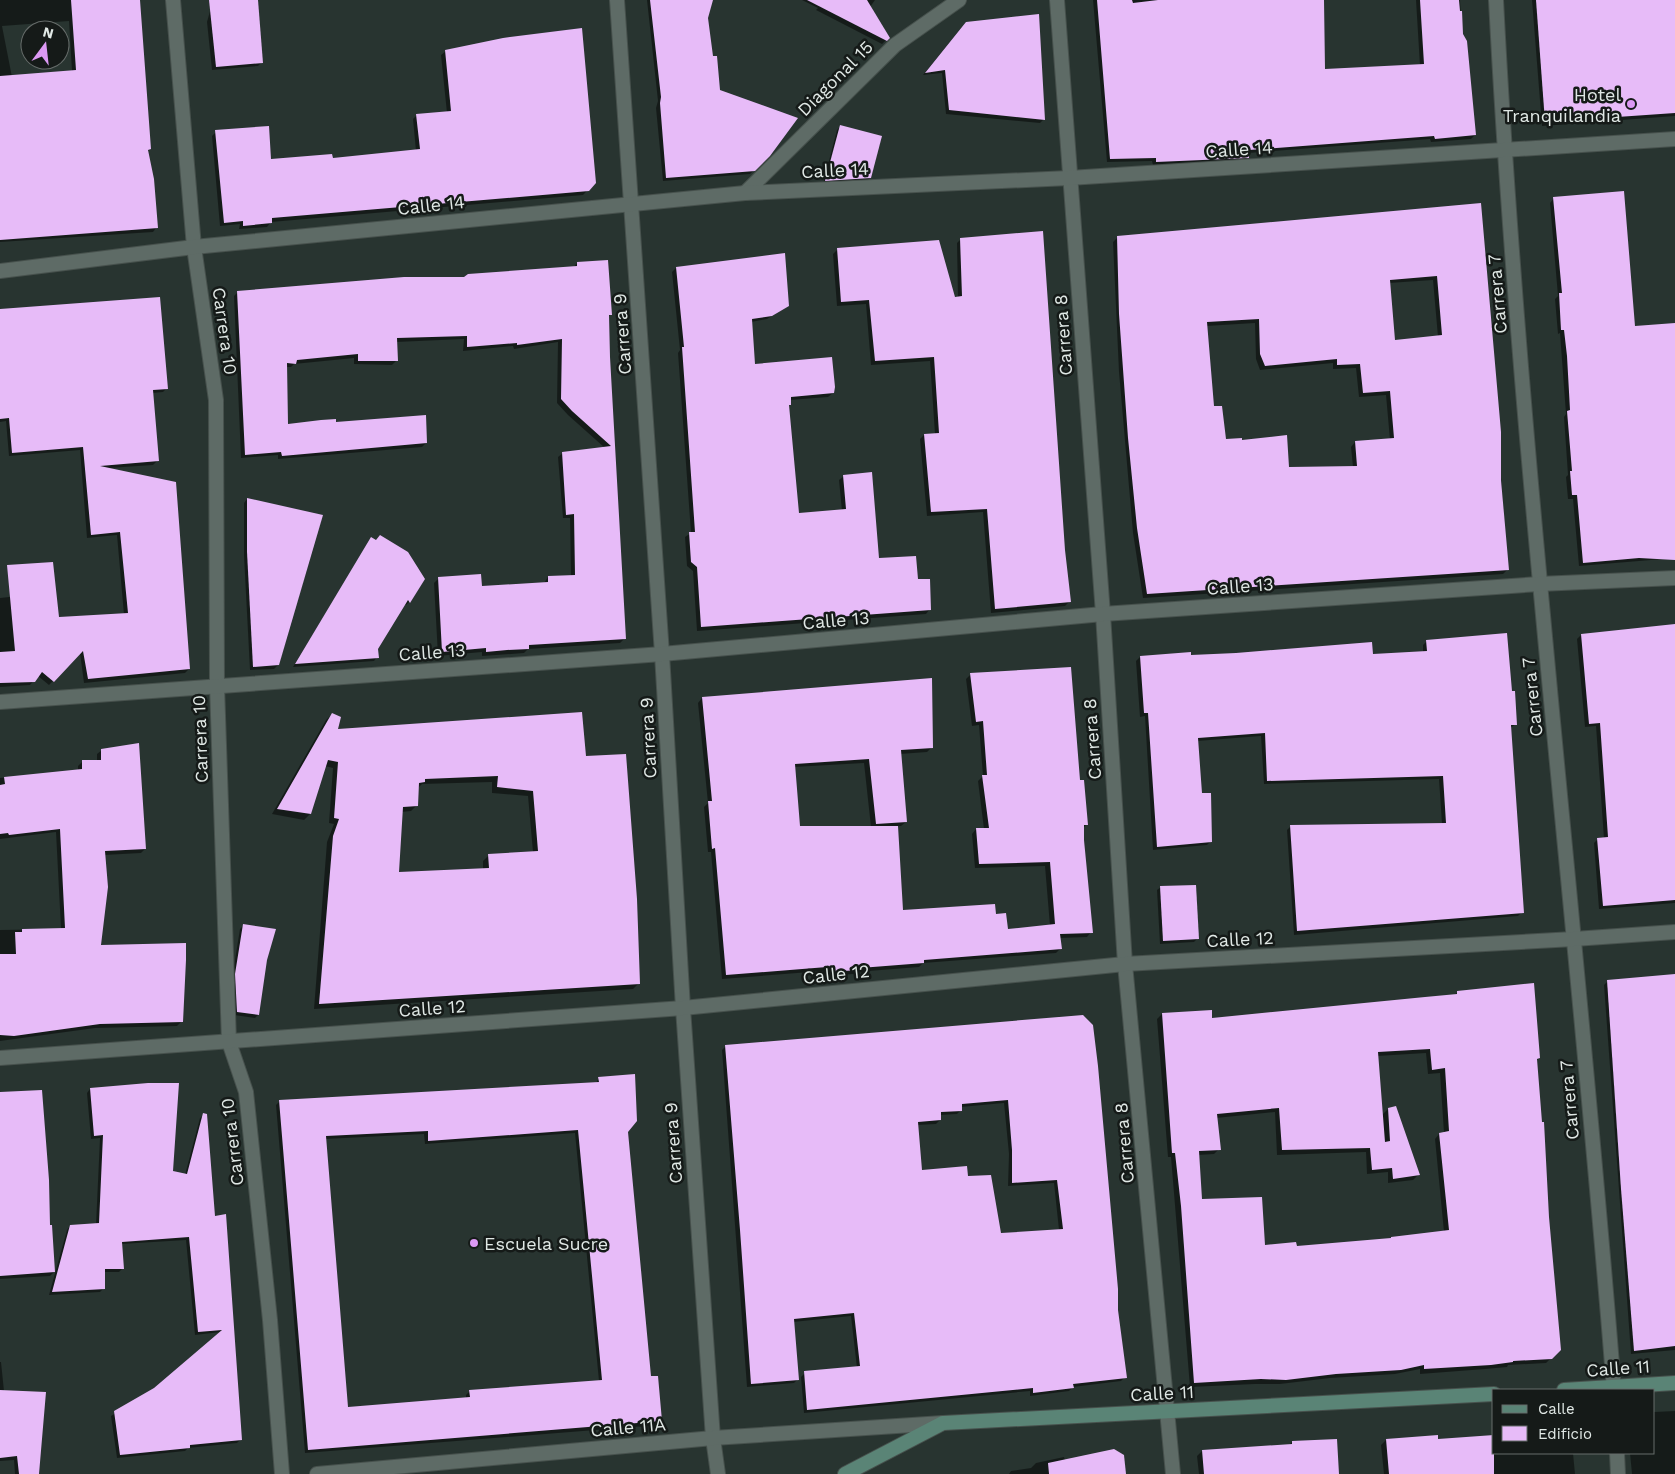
<svg xmlns="http://www.w3.org/2000/svg" width="1675" height="1474" viewBox="0 0 1675 1474" font-family="'Work Sans',sans-serif">
<rect width="100%" height="100%" fill="#283430"/>
<g fill="#0007" fill-rule="evenodd">
<path d="M 0,0 L 138,0 L 150,149 L 147,152 L 156,228 L 153,232 L 0,242 ZM 69,21 L 72,71 L 12,77 L 2,26 Z"/>
<polygon points="213,0 257,0 262,62 258,66 212,70 207,22"/>
<polygon points="647,0 703,0 712,58 719,91 769,155 750,174 663,181 656,108 658,101"/>
<polygon points="802,0 875,0 870,7 888,38 882,44 816,10 818,8"/>
<polygon points="1093,0 1322,0 1324,70 1420,66 1416,0 1460,0 1462,34 1475,135 1471,139 1431,142 1430,139 1248,153 1248,157 1244,161 1153,165 1152,161 1107,162"/>
<polygon points="1532,0 1675,0 1675,116 1542,126"/>
<polygon points="962,27 1044,119 1040,123 946,114 942,73 923,75"/>
<polygon points="446,51 595,182 583,195 271,222 267,227 239,229 240,224 220,226 212,136 216,132 270,161 331,159 416,151 413,119 417,115 447,113 441,55"/>
<polygon points="841,126 870,178 866,182 823,184 837,130"/>
<polygon points="1554,198 1634,327 1675,324 1675,558 1579,566 1573,499 1568,499 1566,477 1568,475 1564,417 1566,414 1560,333 1558,334 1555,299 1558,296 1550,203"/>
<path d="M 1480,204 L 1508,569 L 1503,574 L 1143,598 L 1133,533 L 1119,372 L 1113,242 L 1118,237 ZM 1433,280 L 1438,337 L 1393,342 L 1389,283 ZM 1255,323 L 1256,359 L 1260,370 L 1333,363 L 1333,369 L 1356,368 L 1359,397 L 1386,395 L 1390,440 L 1355,442 L 1351,447 L 1353,467 L 1288,468 L 1225,441 L 1213,408 L 1206,326 Z"/>
<polygon points="961,239 1064,550 1069,602 1065,606 991,613 983,512 927,516 920,439 924,435 935,434 930,361 871,365 866,304 837,306 833,254 838,249 954,299 958,298 957,243"/>
<polygon points="577,263 610,315 608,317 609,357 625,638 620,643 528,649 524,653 482,656 482,652 438,656 434,583 438,579 481,588 544,583 548,577 571,577 570,518 563,518 558,457 563,453 605,448 568,415 557,403 558,342 514,349 513,346 463,351 464,339 396,342 396,361 392,365 354,364 354,358 294,364 291,367 286,367 287,425 335,423 426,443 422,447 278,459 278,455 241,458 234,296 238,292 465,278 573,268"/>
<polygon points="676,268 788,306 767,319 751,322 754,366 833,393 828,397 790,400 790,405 787,407 797,514 842,511 839,480 844,476 878,560 917,580 930,609 926,614 697,631 693,571 687,566 685,537 691,533 678,353 680,350 672,272"/>
<polygon points="0,310 167,388 163,392 152,393 157,461 153,465 109,468 189,669 185,673 84,683 80,653 49,685 38,676 30,685 0,687 0,598 55,592 58,619 124,615 117,535 87,538 80,450 9,456 6,421 0,422"/>
<polygon points="247,499 278,665 274,669 250,670 244,556 244,503"/>
<polygon points="371,539 423,579 409,602 406,605 404,603 376,649 377,657 374,661 293,667"/>
<polygon points="1675,627 1675,903 1599,909 1594,843 1598,839 1604,839 1596,726 1585,727 1577,639 1581,635"/>
<polygon points="1427,641 1510,692 1516,724 1510,728 1522,912 1518,916 1294,935 1287,830 1291,826 1442,824 1439,779 1264,784 1261,736 1197,741 1201,795 1211,841 1207,845 1153,850 1145,716 1140,717 1136,661 1140,657 1371,655 1423,652 1423,645"/>
<path d="M 971,674 L 1079,782 L 1086,825 L 1083,828 L 1091,932 L 1087,937 L 1059,938 L 1060,949 L 1056,953 L 923,963 L 919,967 L 856,972 L 854,974 L 823,976 L 823,971 L 722,979 L 711,852 L 708,852 L 704,807 L 708,803 L 698,703 L 702,698 L 932,747 L 927,752 L 900,754 L 906,822 L 901,826 L 896,826 L 901,911 L 995,915 L 1007,930 L 1050,926 L 1045,866 L 975,868 L 972,834 L 976,829 L 984,829 L 978,781 L 983,776 L 979,725 L 972,726 L 966,679 ZM 864,763 L 871,827 L 799,827 L 794,767 Z"/>
<path d="M 332,714 L 336,730 L 584,757 L 639,983 L 633,989 L 314,1009 L 327,842 L 334,824 L 329,823 L 333,768 L 325,766 L 310,814 L 304,820 L 272,814 L 326,720 ZM 492,782 L 492,793 L 528,796 L 533,852 L 489,855 L 483,861 L 483,870 L 398,873 L 401,812 L 411,811 L 417,805 L 418,788 L 422,784 Z"/>
<polygon points="102,750 145,849 141,853 104,855 99,946 181,1022 177,1026 95,1028 0,1041 0,930 61,929 56,832 0,839 0,778 78,771 78,766 82,762 97,761 97,754"/>
<polygon points="1161,887 1198,938 1194,942 1160,944 1157,890"/>
<polygon points="244,925 266,960 258,1015 255,1018 234,1015 232,978 240,929"/>
<polygon points="1675,976 1675,1350 1631,1354 1604,985 1608,981"/>
<path d="M 1457,993 L 1539,1058 L 1536,1061 L 1559,1350 L 1546,1363 L 1508,1365 L 1507,1367 L 1485,1369 L 1420,1374 L 1420,1369 L 1395,1374 L 1330,1378 L 1280,1384 L 1255,1384 L 1190,1387 L 1171,1157 L 1168,1157 L 1157,1019 L 1162,1014 L 1211,1019 L 1454,995 ZM 1426,1053 L 1428,1074 L 1440,1073 L 1444,1133 L 1439,1134 L 1435,1139 L 1444,1232 L 1390,1240 L 1297,1247 L 1263,1246 L 1201,1201 L 1198,1155 L 1214,1154 L 1219,1149 L 1216,1118 L 1275,1112 L 1277,1155 L 1366,1152 L 1367,1174 L 1388,1172 L 1388,1183 L 1413,1180 L 1418,1175 L 1388,1109 L 1381,1116 L 1377,1056 Z"/>
<path d="M 1082,1016 L 1125,1377 L 1121,1381 L 1073,1387 L 1069,1391 L 1030,1396 L 1030,1391 L 804,1413 L 801,1377 L 805,1373 L 857,1368 L 851,1316 L 793,1322 L 798,1379 L 794,1383 L 747,1387 L 722,1050 L 726,1046 ZM 1004,1103 L 1009,1154 L 1008,1186 L 1054,1183 L 1059,1230 L 1000,1234 L 967,1178 L 921,1171 L 917,1125 L 936,1124 L 940,1120 L 940,1115 L 957,1114 L 961,1110 L 961,1107 Z"/>
<path d="M 599,1078 L 626,1131 L 649,1377 L 661,1421 L 658,1425 L 305,1453 L 276,1105 L 280,1101 L 596,1083 ZM 575,1133 L 599,1381 L 470,1391 L 466,1395 L 466,1399 L 347,1408 L 325,1139 L 424,1134 L 425,1144 Z"/>
<polygon points="90,1089 172,1172 185,1175 200,1118 204,1115 214,1218 241,1439 237,1443 188,1448 185,1451 117,1458 111,1416 154,1390 221,1332 195,1335 186,1240 121,1244 123,1268 119,1272 104,1272 104,1288 100,1292 49,1295 67,1230 70,1226 96,1225 100,1138 91,1139 87,1093"/>
<polygon points="0,1094 49,1226 54,1272 50,1276 0,1279"/>
<polygon points="0,1362 1,1362 4,1391 37,1474 15,1474 14,1460 0,1461"/>
<polygon points="1675,1411 1675,1474 1632,1474 1630,1453 1654,1453 1654,1412"/>
<polygon points="1386,1440 1437,1441 1494,1453 1573,1453 1575,1474 1384,1474 1381,1445"/>
<polygon points="1292,1442 1338,1474 1199,1474 1197,1456 1202,1451 1289,1445"/>
<polygon points="1064,1457 1065,1460 1124,1474 1009,1474 1011,1471 1031,1468 1036,1463"/>
</g>
<g fill="#e7bbf8" fill-rule="evenodd">
<polygon points="71,0 140,0 151,149 148,150 154,179 158,228 0,240 0,76 76,70"/>
<polygon points="209,0 258,0 263,63 216,67"/>
<polygon points="650,0 713,0 708,18 713,56 717,56 720,90 798,118 770,156 755,171 666,178 660,103 661,97"/>
<polygon points="807,0 867,0 890,38 887,41"/>
<polygon points="1097,0 1132,0 1133,3 1158,0 1324,0 1325,69 1424,64 1420,0 1459,0 1460,11 1462,11 1463,34 1467,41 1476,135 1435,139 1434,136 1249,150 1249,158 1156,162 1156,158 1110,159"/>
<polygon points="1536,0 1675,0 1675,113 1545,122"/>
<polygon points="1039,14 1045,120 949,110 945,70 925,73 966,22"/>
<polygon points="582,28 596,183 589,191 272,218 272,223 243,226 243,221 224,223 215,130 269,126 271,159 332,154 333,158 420,149 416,114 451,111 445,50 503,38"/>
<polygon points="840,125 882,136 871,178 825,181"/>
<polygon points="1624,191 1635,326 1675,323 1675,560 1639,558 1583,563 1577,495 1572,495 1570,471 1572,471 1567,411 1570,410 1567,356 1564,330 1561,330 1559,293 1562,293 1553,197"/>
<path d="M 1481,203 L 1501,432 L 1501,480 L 1509,570 L 1147,594 L 1137,528 L 1128,438 L 1119,314 L 1117,236 ZM 1437,276 L 1442,335 L 1395,340 L 1390,280 ZM 1259,319 L 1260,354 L 1265,366 L 1337,359 L 1337,365 L 1360,364 L 1363,393 L 1390,391 L 1394,438 L 1355,441 L 1357,466 L 1289,467 L 1287,435 L 1242,440 L 1242,438 L 1226,439 L 1222,406 L 1214,406 L 1207,322 Z"/>
<polygon points="1043,231 1065,550 1071,602 995,609 987,509 931,512 924,434 939,433 934,357 875,361 869,300 841,302 837,248 939,240 955,297 962,296 960,238"/>
<polygon points="785,253 789,306 772,316 752,319 755,364 832,357 835,387 834,393 791,397 791,405 789,405 799,513 846,509 843,475 872,472 879,558 916,556 918,579 930,579 931,610 701,627 697,567 691,562 689,532 695,532 682,347 684,347 676,267"/>
<polygon points="608,260 612,315 609,315 610,357 626,639 529,645 529,649 507,650 486,652 486,648 442,652 438,577 481,574 482,586 548,582 548,576 575,575 574,514 566,515 562,452 611,446 572,411 561,399 562,339 517,345 517,343 467,347 467,336 397,338 398,361 358,361 358,354 297,360 296,364 287,363 288,424 321,420 336,419 336,422 426,415 427,443 282,456 281,452 245,455 237,291 404,277 464,277 468,274 577,266 577,262"/>
<polygon points="160,297 168,389 153,390 159,461 100,466 176,482 190,669 88,679 83,651 54,682 42,672 35,682 0,683 0,652 15,651 7,565 53,562 59,617 128,613 120,532 91,535 83,447 12,453 9,418 0,419 0,309"/>
<polygon points="247,498 323,515 279,665 253,667 247,552"/>
<polygon points="380,535 408,552 425,579 410,603 408,600 378,649 379,658 295,664 371,537 376,540"/>
<polygon points="1675,624 1675,900 1603,906 1597,838 1608,837 1600,723 1589,724 1581,634"/>
<polygon points="1507,633 1512,691 1515,691 1517,725 1511,725 1524,913 1297,931 1290,825 1446,823 1443,776 1267,781 1265,733 1198,738 1202,793 1211,793 1212,842 1157,847 1148,713 1144,713 1140,656 1191,652 1191,655 1236,653 1372,642 1373,654 1427,651 1426,640"/>
<polygon points="1071,667 1080,780 1084,780 1088,825 1084,825 1084,840 1093,933 1060,934 1062,949 924,960 924,963 860,968 860,970 827,972 827,967 726,975 715,848 712,849 708,801 712,801 702,697 932,678 933,748 901,750 907,822 876,824 869,759 795,764 800,826 898,826 903,910 995,904 996,914 1006,913 1008,929 1055,924 1050,862 979,864 976,828 989,828 982,775 987,775 983,721 976,722 970,673"/>
<path d="M 582,712 L 586,756 L 626,754 L 637,899 L 640,984 L 319,1004 L 333,836 L 339,819 L 334,818 L 338,762 L 328,760 L 311,814 L 277,809 L 332,713 L 341,717 L 338,729 ZM 498,776 L 497,787 L 533,791 L 538,851 L 488,854 L 489,868 L 399,872 L 403,807 L 418,806 L 419,783 L 425,782 L 425,779 Z"/>
<polygon points="139,743 146,849 105,851 108,887 101,945 186,943 186,960 183,1022 100,1024 14,1036 0,1035 0,954 16,954 15,932 22,932 22,929 65,928 60,829 9,835 8,833 0,834 0,785 5,784 4,777 82,769 82,760 101,760 101,749"/>
<polygon points="1196,885 1199,939 1163,941 1160,886"/>
<polygon points="243,924 276,929 267,960 259,1015 237,1012 235,974"/>
<polygon points="1675,974 1675,1346 1634,1351 1621,1189 1607,980"/>
<path d="M 1534,983 L 1540,1058 L 1537,1059 L 1542,1122 L 1544,1122 L 1549,1217 L 1561,1350 L 1552,1359 L 1513,1361 L 1513,1362 L 1491,1365 L 1424,1369 L 1424,1365 L 1401,1370 L 1336,1374 L 1286,1380 L 1261,1379 L 1194,1383 L 1181,1206 L 1175,1153 L 1172,1153 L 1162,1013 L 1212,1010 L 1212,1018 L 1425,997 L 1457,994 L 1457,991 ZM 1430,1049 L 1432,1070 L 1445,1068 L 1449,1131 L 1439,1133 L 1449,1230 L 1391,1237 L 1391,1238 L 1297,1246 L 1296,1242 L 1265,1245 L 1262,1197 L 1202,1199 L 1199,1151 L 1221,1150 L 1217,1114 L 1279,1108 L 1282,1150 L 1370,1148 L 1372,1170 L 1392,1168 L 1393,1179 L 1420,1175 L 1396,1106 L 1388,1108 L 1390,1141 L 1385,1142 L 1378,1052 Z"/>
<path d="M 1083,1015 L 1093,1025 L 1098,1066 L 1118,1289 L 1118,1310 L 1127,1378 L 1073,1384 L 1074,1388 L 1033,1393 L 1033,1388 L 807,1410 L 804,1371 L 860,1366 L 854,1313 L 794,1319 L 799,1380 L 751,1384 L 740,1230 L 725,1045 ZM 1008,1100 L 1012,1150 L 1012,1183 L 1057,1180 L 1063,1229 L 1001,1233 L 991,1175 L 968,1176 L 967,1166 L 922,1170 L 918,1122 L 941,1120 L 941,1112 L 962,1111 L 962,1104 Z"/>
<path d="M 635,1074 L 637,1121 L 628,1132 L 651,1376 L 658,1376 L 662,1421 L 308,1450 L 279,1100 L 599,1082 L 598,1077 ZM 578,1130 L 602,1380 L 469,1390 L 470,1397 L 348,1407 L 326,1136 L 428,1131 L 428,1141 Z"/>
<polygon points="148,1083 179,1083 173,1171 187,1174 203,1113 207,1114 215,1216 226,1214 242,1440 190,1445 190,1448 120,1455 114,1411 154,1388 222,1330 198,1332 189,1237 122,1242 124,1269 105,1269 105,1289 52,1292 70,1225 99,1223 103,1135 94,1136 90,1088"/>
<polygon points="42,1090 49,1180 50,1225 52,1225 55,1272 0,1276 0,1092"/>
<polygon points="0,1390 46,1392 39,1474 19,1474 17,1456 0,1458"/>
<polygon points="1438,1435 1438,1439 1494,1435 1494,1474 1389,1474 1386,1439"/>
<polygon points="1337,1439 1339,1474 1204,1474 1202,1450 1292,1444 1292,1441"/>
<polygon points="1114,1449 1124,1455 1126,1474 1049,1474 1048,1463"/>
</g>
<g fill="none" stroke-linecap="round" stroke-linejoin="round">
<g stroke="#47514d" stroke-width="16">
<polyline id="service" points="745,193 895,45 959,0"/>
</g>
<g stroke="#47514d" stroke-width="16">
<g id="minor">
<polyline points="173,0 194,247 216,400 217,686 229,1042 246,1092 270,1320 282,1474"/>
<polyline points="617,0 662,654 683,1008 713,1438 718,1474"/>
<polyline points="1057,0 1103,614 1125,964 1173,1474"/>
<path d="M 1496,0 C 1520,465 1578,927 1614,1390"/>
<polyline points="0,271 194,247 745,193 1069,178 1675,139"/>
<polyline points="0,702 662,654 1103,614 1539,584 1675,578"/>
<polyline points="0,1058 683,1008 1125,964 1574,939 1675,932"/>
<polyline points="1617,1453 1618,1474"/>
<polyline points="317,1474 713,1438 943,1423"/>
</g>
</g>
<g stroke="#47514d" stroke-width="16">
<g id="secondary">
<polyline points="1564,1390 1675,1383"/>
<polyline points="845,1474 943,1423 1494,1394"/>
</g>
</g>
<use href="#service" stroke="#5e6b66" stroke-width="14"/>
<use href="#minor" stroke="#5e6b66" stroke-width="14"/>
<use href="#secondary" stroke="#5a8476" stroke-width="14"/>
</g>
<g fill="#dc99f4" stroke="#151a18" stroke-width="2">
<circle cx="1631" cy="104" r="5"/>
<circle cx="474" cy="1243" r="5"/>
</g>
<g text-anchor="middle" dominant-baseline="central" stroke-width="5" stroke-linejoin="round" paint-order="stroke">
<g font-size="18" fill="#e0e8e5" stroke="#151a18">
<text transform="translate(835 78) rotate(-45)">Diagonal 15</text>
<text transform="translate(1239 149) rotate(-4)">Calle 14</text>
<text transform="translate(835 170) rotate(-3)">Calle 14</text>
<text transform="translate(431 205) rotate(-6)">Calle 14</text>
<text transform="translate(1497 294) rotate(-95)">Carrera 7</text>
<text transform="translate(225 331) rotate(82)">Carrera 10</text>
<text transform="translate(622 334) rotate(-94)">Carrera 9</text>
<text transform="translate(1063 335) rotate(-94)">Carrera 8</text>
<text transform="translate(1240 586) rotate(-4)">Calle 13</text>
<text transform="translate(836 620) rotate(-5)">Calle 13</text>
<text transform="translate(432 652) rotate(-4)">Calle 13</text>
<text transform="translate(1532 697) rotate(-96)">Carrera 7</text>
<text transform="translate(648 738) rotate(-93)">Carrera 9</text>
<text transform="translate(200 739) rotate(-92)">Carrera 10</text>
<text transform="translate(1092 739) rotate(-94)">Carrera 8</text>
<text transform="translate(1240 939) rotate(-3)">Calle 12</text>
<text transform="translate(836 974) rotate(-6)">Calle 12</text>
<text transform="translate(432 1008) rotate(-4)">Calle 12</text>
<text transform="translate(1569 1100) rotate(-95)">Carrera 7</text>
<text transform="translate(232 1142) rotate(-97)">Carrera 10</text>
<text transform="translate(673 1143) rotate(-94)">Carrera 9</text>
<text transform="translate(1124 1143) rotate(-95)">Carrera 8</text>
<text transform="translate(1618 1368) rotate(-4)">Calle 11</text>
<text transform="translate(1162 1393) rotate(-3)">Calle 11</text>
<text transform="translate(628 1427) rotate(-5)">Calle 11A</text>
</g>
<g font-size="18" fill="#e0e8e5" stroke="#151a18" text-anchor="end">
<text x="1621" y="94">Hotel<tspan x="1621" dy="21">Tranquilandia</tspan></text>
<text x="484" y="1243" text-anchor="start">Escuela Sucre</text>
</g>
</g>
<rect x="1492" y="1389" width="162" height="65" fill="#151a18" stroke="#666c6a"/>
<rect x="1502" y="1405" width="25" height="8" fill="#5a8476" stroke="#666c6a"/>
<text x="1538" y="1414" font-size="15" fill="#e0e8e5">Calle</text>
<rect x="1502" y="1426" width="25" height="15" fill="#e7bbf8" stroke="#666c6a"/>
<text x="1538" y="1439" font-size="15" fill="#e0e8e5">Edificio</text>
<g transform="translate(45 45) rotate(15)"><circle r="24" fill="#151a18" stroke="#666c6a"/>
<path d="M0-4L9 19L0 12L-9 19Z" fill="#dc99f4"/>
<text y="-8" font-size="14" font-weight="bold" text-anchor="middle" fill="#e0e8e5">N</text>
</g>
</svg>
